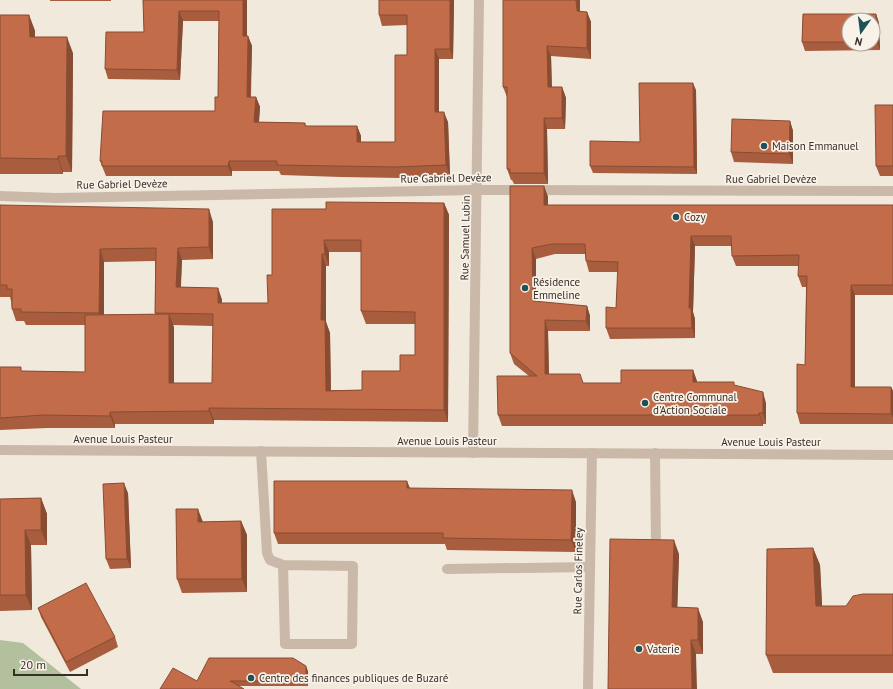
<svg xmlns="http://www.w3.org/2000/svg" width="893" height="689" viewBox="0 0 893 689" font-family="'PT Sans',sans-serif">
<rect width="100%" height="100%" fill="#f2e9dd"/>
<polygon fill="#b3c09d" points="0,640 23,643 81,689 0,689"/>
<g fill="none" stroke-linecap="round" stroke-linejoin="round">
<g stroke="#cab9a9" stroke-width="10">
<polyline points="0,196 56,198 478,190 893,191"/>
<polyline points="0,450 893,455"/>
<polyline points="261,451 267,553 270,560 283,565 353,566 352,644 285,644 283,565"/>
<polyline points="473,453 479,0"/>
<polyline points="655,453 656,547"/>
<polyline points="447,569 590,567"/>
<polyline points="588,689 592,453"/>
</g>
</g>
<g fill="#a85d3f" fill-rule="evenodd">
<rect x="50" y="0" width="61" height="1"/>
<polygon points="143,0 247,0 247,36 248,36 252,46 251,97 256,97 260,107 259,122 305,123 306,126 357,126 361,136 361,142 395,142 407,55 407,25 382,26 379,15 454,0 453,59 439,59 439,112 448,122 450,176 400,178 341,177 281,175 279,171 232,171 232,176 106,176 100,161 215,111 218,97 219,21 183,21 180,80 108,79 105,69 144,32"/>
<polygon points="580,12 587,12 591,22 591,59 551,56 552,87 562,87 566,98 565,129 547,129 548,184 514,184 512,180 511,180 507,169 507,97 503,87"/>
<path d="M 803,14 L 876,14 L 879,23 L 880,50 L 805,51 L 802,42 ZM 849,20 L 873,20 L 873,44 L 849,44 Z"/>
<polygon points="0,15 29,15 35,31 35,37 73,53 72,172 63,172 63,174 0,174"/>
<polygon points="696,90 697,174 593,173 590,166 640,142"/>
<polygon points="893,105 893,176 880,176 876,166"/>
<polygon points="790,121 793,131 793,164 734,162 731,152"/>
<polygon points="544,186 548,197 548,205 893,205 893,295 855,295 855,387 891,387 893,391 893,424 800,424 797,413 805,365 806,287 802,287 798,276 799,266 736,266 732,256 732,246 695,246 693,312 695,319 695,338 610,339 606,328 616,308 618,272 589,272 586,261 585,254 555,254 536,259 536,302 587,306 590,316 590,331 548,331 549,374 584,383 621,383 693,370 697,382 735,385 766,403 766,424 763,424 763,426 502,426 498,415 529,376 514,364 510,353"/>
<path d="M 444,203 L 449,215 L 448,422 L 214,420 L 214,424 L 115,424 L 115,428 L 47,428 L 0,430 L 0,367 L 22,371 L 85,372 L 85,325 L 26,325 L 24,321 L 16,321 L 12,309 L 11,301 L 10,297 L 0,297 L 0,205 L 213,222 L 213,259 L 182,260 L 181,287 L 218,288 L 222,300 L 222,303 L 268,303 L 272,275 L 326,209 ZM 329,252 L 361,252 L 361,311 L 366,324 L 415,324 L 415,355 L 400,371 L 362,390 L 331,390 L 330,333 L 326,322 L 326,266 L 329,266 ZM 155,261 L 155,314 L 104,315 L 104,262 ZM 173,325 L 213,326 L 212,383 L 174,383 Z"/>
<polygon points="410,488 576,502 576,552 447,550 445,544 278,544 274,533"/>
<polygon points="128,493 131,568 110,569 106,559"/>
<polygon points="41,498 47,514 47,545 31,545 32,610 0,611 0,499"/>
<polygon points="241,521 247,535 247,592 182,593 177,579 203,522"/>
<polygon points="813,548 820,565 822,606 846,606 893,594 893,673 773,673 766,655"/>
<polygon points="679,554 677,607 703,622 703,654 696,654 608,689"/>
<polygon points="38,608 115,637 118,647 70,672 41,617"/>
<polygon points="308,671 308,686 239,686 197,681"/>
</g>
<g fill="#884c33">
<polygon points="243,0 247,0 247,46 243,36"/>
<polygon points="450,0 454,0 453,59 450,49"/>
<polygon points="576,0 580,0 580,22 577,11"/>
<polygon points="179,11 183,21 180,80 177,70"/>
<polygon points="587,12 591,22 591,59 587,48"/>
<polygon points="876,14 879,23 880,50 876,41"/>
<polygon points="29,15 35,31 35,53 30,37"/>
<polygon points="248,36 252,46 250,107 247,97"/>
<polygon points="67,37 73,53 72,172 66,156"/>
<polygon points="547,46 551,56 552,98 548,87"/>
<polygon points="435,49 439,59 439,122 435,112"/>
<polygon points="693,83 696,90 697,174 694,167"/>
<polygon points="562,87 566,98 565,129 562,118"/>
<polygon points="256,97 260,107 258,132 254,122"/>
<polygon points="444,112 448,122 450,176 446,165"/>
<polygon points="544,118 547,129 548,184 544,173"/>
<polygon points="790,121 793,131 793,164 789,154"/>
<polygon points="357,126 361,136 361,153 357,142"/>
<polygon points="58,156 63,172 63,174 58,159"/>
<polygon points="229,161 232,171 232,176 228,166"/>
<polygon points="544,186 548,197 548,215 544,205"/>
<polygon points="444,203 449,215 448,422 444,410"/>
<polygon points="209,209 213,222 213,259 209,247"/>
<polygon points="691,236 695,246 693,312 695,319 695,338 692,328 689,308"/>
<polygon points="324,240 329,252 329,266 325,254"/>
<polygon points="178,248 182,260 180,299 176,287"/>
<polygon points="532,248 536,259 536,312 533,301"/>
<polygon points="100,249 104,262 104,326 99,313"/>
<polygon points="322,254 326,266 326,322 330,333 331,403 326,391 321,320"/>
<polygon points="851,285 855,295 855,397 851,387"/>
<polygon points="218,288 222,300 222,315 218,303"/>
<polygon points="587,306 590,316 590,331 586,321"/>
<polygon points="169,314 174,327 174,395 169,383"/>
<polygon points="545,320 548,331 549,385 545,374"/>
<polygon points="693,370 697,381 697,392 693,382"/>
<polygon points="891,387 893,391 893,418 891,414"/>
<polygon points="763,392 766,403 766,424 763,413"/>
<polygon points="209,408 214,420 214,424 209,411"/>
<polygon points="110,412 115,424 115,428 110,416"/>
<polygon points="759,413 763,424 763,426 759,415"/>
<polygon points="407,481 412,493 407,488"/>
<polygon points="124,483 128,493 131,568 127,559"/>
<polygon points="572,490 576,502 576,552 571,540"/>
<polygon points="41,498 47,514 47,545 41,530"/>
<polygon points="198,509 203,522 198,522"/>
<polygon points="241,521 247,535 247,592 242,579"/>
<polygon points="25,530 31,545 32,610 26,595"/>
<polygon points="674,540 679,554 677,621 672,607"/>
<polygon points="813,548 820,565 823,623 816,606"/>
<polygon points="698,608 703,622 703,654 698,640"/>
<polygon points="691,640 696,654 697,689 692,689"/>
<polygon points="306,666 308,671 308,686 306,681"/>
</g>
<g fill="#c36c49" stroke="#884c33" fill-rule="evenodd">
<polygon points="143,0 243,0 243,36 248,36 247,97 256,97 254,122 305,123 305,126 357,126 357,142 395,142 395,55 407,55 407,15 379,15 379,0 450,0 450,49 435,49 435,112 444,112 446,165 396,167 337,166 277,165 277,161 229,161 228,166 102,166 102,161 100,161 103,111 215,111 215,97 218,97 219,11 179,11 177,70 105,69 106,32 144,32"/>
<polygon points="503,0 576,0 577,11 587,12 587,48 547,46 548,87 562,87 562,118 544,118 544,173 510,173 510,169 507,169 507,87 503,87"/>
<polygon points="803,14 876,14 876,41 873,41 873,20 849,20 849,42 802,42"/>
<polygon points="0,15 29,15 30,37 67,37 66,156 58,156 58,159 0,158"/>
<polygon points="639,83 693,83 694,167 590,166 590,141 640,142"/>
<polygon points="875,105 893,105 893,166 876,166"/>
<polygon points="732,119 790,121 789,154 731,152"/>
<polygon points="510,186 544,186 544,205 893,205 893,285 851,285 851,387 891,387 891,414 797,413 797,364 805,365 807,276 798,276 799,255 732,256 731,236 691,236 689,308 691,308 692,328 606,328 606,307 616,308 618,262 586,261 585,244 552,244 532,248 533,301 587,306 586,321 545,320 545,374 580,374 583,383 621,383 621,370 693,370 693,382 734,382 734,385 763,392 763,413 759,413 759,415 498,415 497,376 537,376 510,353"/>
<path d="M 326,202 L 444,203 L 444,410 L 209,408 L 209,411 L 110,412 L 110,416 L 43,415 L 0,418 L 0,367 L 21,367 L 21,371 L 85,372 L 85,315 L 169,314 L 169,383 L 212,383 L 213,314 L 155,313 L 156,248 L 100,249 L 99,313 L 21,312 L 21,309 L 12,309 L 12,289 L 7,289 L 7,285 L 0,285 L 0,205 L 209,209 L 209,247 L 178,248 L 176,287 L 218,288 L 218,303 L 268,303 L 267,275 L 272,275 L 272,209 L 326,209 ZM 324,240 L 361,240 L 361,311 L 415,312 L 415,355 L 400,355 L 400,371 L 362,371 L 362,390 L 326,391 L 325,320 L 321,320 L 322,254 L 325,254 Z"/>
<polygon points="274,481 407,481 407,488 572,490 571,540 443,538 443,533 274,533"/>
<polygon points="124,483 127,559 106,559 103,484"/>
<polygon points="41,498 41,530 25,530 26,595 0,595 0,499"/>
<polygon points="176,509 198,509 198,522 241,521 242,579 177,579"/>
<polygon points="610,539 674,540 672,607 698,608 698,640 691,640 692,689 608,689"/>
<polygon points="813,548 816,606 846,606 853,596 863,594 893,594 893,655 766,655 767,549"/>
<polygon points="86,583 115,637 66,662 38,608"/>
<polygon points="209,658 293,658 306,666 306,681 230,681 244,689 160,689 173,668 197,681"/>
</g>
<g fill="#1f5157" stroke="#f9f2e9" stroke-width="1.5">
<circle cx="764" cy="146" r="4"/>
<circle cx="676" cy="217" r="4"/>
<circle cx="525" cy="288" r="4"/>
<circle cx="645" cy="403" r="4"/>
<circle cx="639" cy="649" r="4"/>
<circle cx="251" cy="678" r="4"/>
</g>
<g text-anchor="middle" dominant-baseline="central" stroke-width="3.5" stroke-linejoin="round" paint-order="stroke">
<g font-size="11" fill="#372e28" stroke="#f9f2e9" text-anchor="start">
<text x="772" y="146">Maison Emmanuel</text>
<text x="684" y="217">Cozy</text>
<text x="533" y="282">Résidence<tspan x="533" dy="13">Emmeline</tspan></text>
<text x="653" y="397">Centre Communal<tspan x="653" dy="13">d'Action Sociale</tspan></text>
<text x="647" y="649">Vaterie</text>
<text x="259" y="678">Centre des finances publiques de Buzaré</text>
</g>
<g font-size="11" fill="#372e28" stroke="#f9f2e9">
<text transform="translate(446 178) rotate(-1)">Rue Gabriel Devèze</text>
<text x="771" y="179">Rue Gabriel Devèze</text>
<text transform="translate(122 184) rotate(-1)">Rue Gabriel Devèze</text>
<text transform="translate(465 238) rotate(-89)">Rue Samuel Lubin</text>
<text x="123" y="439">Avenue Louis Pasteur</text>
<text x="447" y="441">Avenue Louis Pasteur</text>
<text x="771" y="442">Avenue Louis Pasteur</text>
<text transform="translate(578 571) rotate(-89)">Rue Carlos Fineley</text>
</g>
</g>
<g transform="translate(861 32) rotate(194)"><circle r="19" fill="#f9f2e9" stroke="#aba49c"/>
<path d="M0-3L7 15L0 10L-7 15Z" fill="#1f5157"/>
<text y="-6" font-size="11" font-weight="bold" text-anchor="middle" fill="#372e28">N</text>
</g>
<path d="M14 669v6h73v-6" fill="none" stroke="#372e28" stroke-width="2"/>
<text x="20" y="669" font-size="12" fill="#372e28" stroke="#f9f2e9" stroke-width="3" paint-order="stroke">20 m</text>
</svg>
